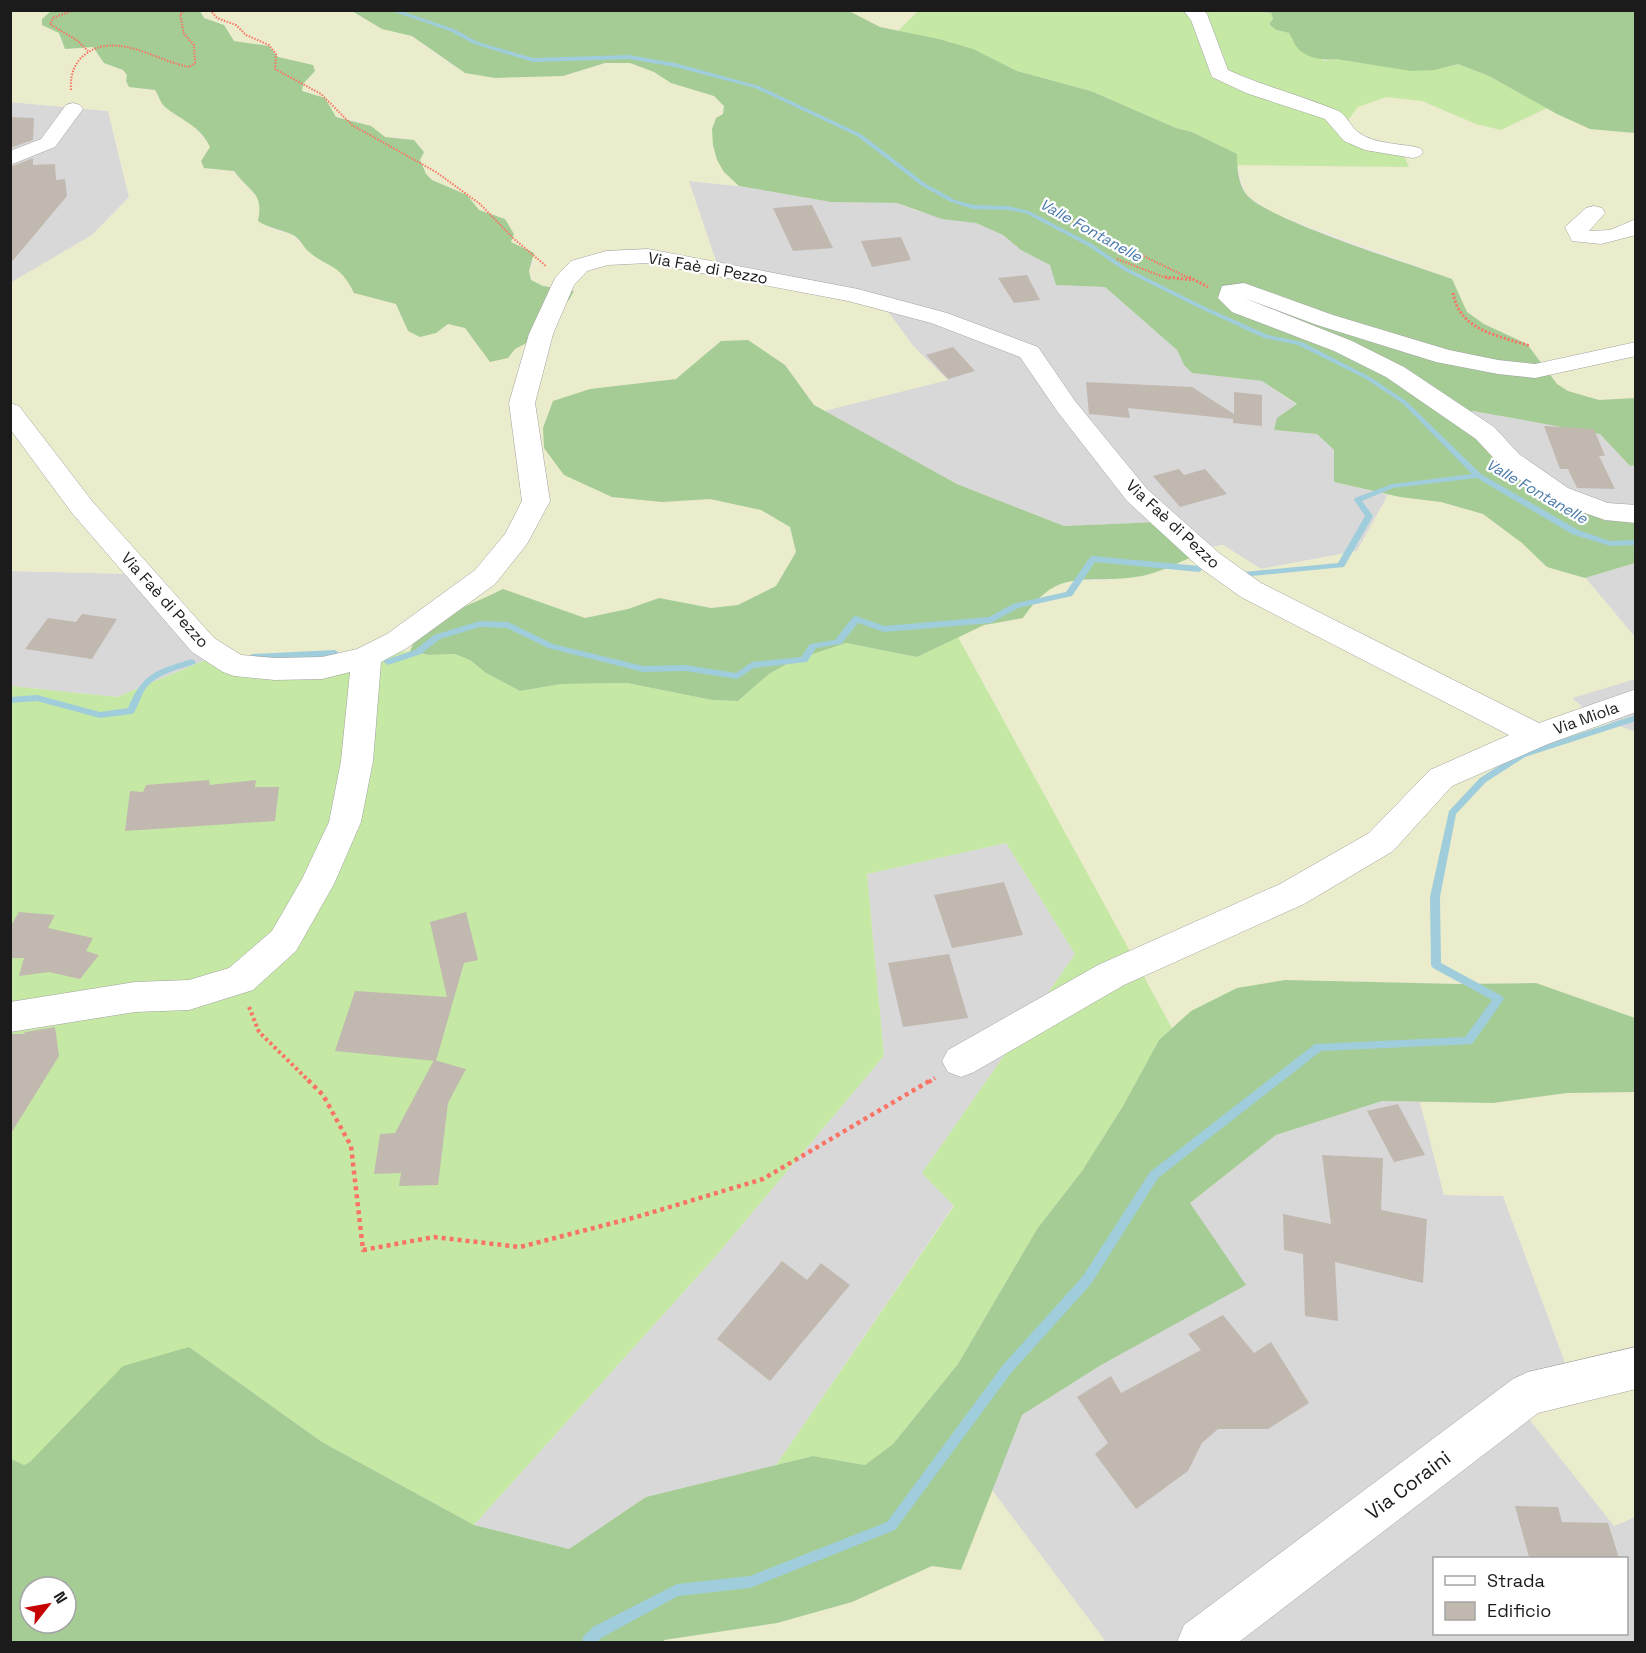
<svg xmlns="http://www.w3.org/2000/svg" width="1646" height="1653" viewBox="0 0 1646 1653" font-family="'Space Grotesk',sans-serif">
<rect width="100%" height="100%" fill="#ede8e0"/>
<g fill="#d9d8d8" fill-rule="evenodd">
<polygon points="10,102 108,111 129,197 92,235 11,283"/>
<polygon points="688,181 745,187 831,202 897,203 917,211 976,223 1003,235 1021,250 1051,265 1056,285 1105,287 1177,350 1184,365 1192,373 1262,381 1297,405 1274,430 1317,434 1334,450 1334,482 1388,495 1357,551 1261,569 1223,545 1199,549 1158,522 1064,526 957,484 824,411 947,380 914,347 878,299 718,267"/>
<polygon points="1473,411 1600,434 1630,466 1635,465 1635,515 1509,470 1455,420"/>
<polygon points="1635,563 1635,637 1585,578"/>
<polygon points="11,571 134,574 215,656 117,697 11,686"/>
<polygon points="1635,679 1635,732 1591,715 1572,698"/>
<polygon points="1006,843 1075,954 922,1173 954,1205 776,1465 646,1497 569,1549 474,1525 715,1257 884,1056 867,874"/>
<path d="M 1382,1101 L 1420,1102 L 1444,1195 L 1503,1196 L 1572,1381 L 1614,1526 L 1635,1517 L 1635,1642 L 1106,1642 L 992,1490 L 1022,1415 L 1101,1365 L 1190,1203 L 1276,1135 ZM 1434,1558 L 1626,1558 L 1626,1634 L 1434,1634 Z"/>
</g>
<g fill="#eaeccb">
<polygon points="11,11 51,11 42,19 59,33 61,44 93,47 104,63 123,70 127,75 129,87 155,90 166,108 190,122 244,184 258,197 268,228 293,235 307,250 338,268 345,275 354,293 396,304 408,331 436,333 448,324 465,328 508,358 515,349 542,335 559,287 542,286 531,280 529,271 534,262 511,242 505,219 479,210 467,195 432,180 426,174 420,160 424,152 421,146 401,137 385,137 361,122 336,117 325,98 302,91 303,84 315,71 278,57 275,51 234,41 224,25 204,18 200,11 352,11 366,20 412,36 449,63 465,73 477,75 563,76 615,61 630,63 654,72 671,83 714,96 724,106 723,114 716,118 713,129 713,145 724,172 739,186 689,181 718,267 878,298 914,347 948,380 824,411 814,405 785,365 721,341 676,379 590,389 662,502 710,499 761,510 790,527 796,552 776,586 738,605 711,608 659,598 628,609 585,618 503,590 414,640 410,651 342,660 215,656 134,574 11,571 10,283 92,235 129,197 108,111 11,102"/>
<polygon points="849,11 918,11 898,31 880,27"/>
<polygon points="1386,97 1422,101 1476,124 1501,130 1547,108 1590,129 1636,133 1635,398 1599,400 1569,391 1557,384 1527,344 1484,324 1466,312 1452,279 1273,213 1246,195 1237,165 1408,167 1341,128 1357,107"/>
<polygon points="1388,495 1441,502 1483,514 1522,543 1547,567 1584,576 1635,637 1635,679 1572,698 1591,715 1635,732 1635,1018 1536,983 1459,984 1285,980 1191,1011 1172,1028 958,637 984,625 1023,618 1037,597 1051,587 1068,580 1099,581 1144,576 1199,549 1223,545 1261,569 1357,551"/>
<polygon points="1635,1092 1635,1517 1614,1526 1525,1414 1572,1381 1503,1196 1444,1195 1420,1102 1493,1103 1567,1093"/>
<polygon points="992,1490 1106,1642 663,1642 664,1640 777,1623 852,1602 932,1566 961,1570"/>
</g>
<g fill="#c6e8a5">
<polygon points="1082,10 1256,11 1271,13 1273,19 1269,24 1276,30 1289,33 1324,61 1336,59 1435,70 1458,64 1489,76 1547,108 1501,130 1476,124 1422,101 1386,97 1358,107 1341,129 1402,151 1409,167 1237,165 1236,154 1192,132 1176,128 1091,91 1017,71 972,49 939,39 898,31 918,11"/>
<polygon points="958,637 1172,1028 1159,1040 1123,1106 1082,1171 1037,1229 958,1364 893,1444 865,1465 813,1456 776,1465 954,1206 922,1173 1075,954 1006,843 867,874 884,1056 715,1257 474,1525 322,1442 189,1347 30,1462 24,1465 10,1459 10,686 117,697 215,656 342,660 410,651 429,655 455,654 470,660 486,673 520,691 561,684 627,683 712,700 738,701 769,674 792,661 846,643 917,657"/>
</g>
<g fill="#a5cc95" fill-rule="evenodd">
<path d="M 51,11 L 200,11 L 204,18 L 224,25 L 234,41 L 269,46 L 278,57 L 313,65 L 315,71 L 303,84 L 302,91 L 325,98 L 336,117 L 371,126 L 385,137 L 414,140 L 424,152 L 420,160 L 426,174 L 432,180 L 467,195 L 479,210 L 505,219 L 514,234 L 511,242 L 534,253 L 529,271 L 531,280 L 543,286 L 574,291 L 569,300 L 548,316 L 542,335 L 515,349 L 508,358 L 490,362 L 465,328 L 448,324 L 436,333 L 420,337 L 408,331 L 396,304 L 354,293 C 338,260 326,269 306,249 C 302,244 299,238 293,235 C 281,229 270,229 258,221 C 264,192 250,193 234,171 L 204,168 L 201,161 L 210,147 C 200,125 180,120 164,106 C 159,101 159,95 155,90 L 129,87 L 126,81 L 127,75 L 123,70 L 104,63 L 93,47 L 65,49 L 59,33 L 42,25 L 42,19 Z"/>
<path d="M 352,11 L 849,11 L 880,27 L 939,39 L 973,49 L 1017,71 L 1091,91 L 1176,128 L 1192,132 L 1237,154 C 1237,167 1238,183 1246,194 C 1266,220 1414,265 1452,279 L 1467,312 L 1484,324 L 1527,344 L 1557,384 L 1568,391 L 1599,400 L 1635,398 L 1635,465 L 1630,466 L 1600,434 L 1473,411 L 1455,420 L 1509,470 L 1635,515 L 1635,563 L 1585,578 L 1547,567 L 1522,543 L 1483,514 L 1441,502 L 1400,497 L 1334,482 L 1334,450 L 1317,434 L 1274,430 L 1277,418 L 1297,404 L 1262,381 L 1192,373 L 1184,365 L 1177,350 L 1105,287 L 1056,285 L 1050,265 L 1021,250 L 1003,235 L 976,223 L 942,219 L 897,203 L 831,202 L 739,186 L 724,172 L 717,160 L 713,145 L 712,129 L 716,118 L 723,114 L 724,106 L 714,96 L 671,83 L 654,72 L 630,63 L 605,63 L 563,76 L 495,78 L 465,73 L 412,36 L 382,29 Z"/>
<path d="M 1256,11 L 1635,11 L 1635,133 L 1590,129 L 1557,114 L 1489,76 L 1458,64 L 1435,70 L 1411,71 L 1336,59 C 1324,61 1304,58 1296,46 C 1293,42 1292,37 1289,33 L 1276,30 L 1269,24 L 1273,19 L 1271,13 Z"/>
<path d="M 748,340 L 785,365 L 814,405 L 957,484 L 1064,526 L 1158,522 L 1190,558 C 1175,564 1158,573 1142,576 C 1086,586 1060,564 1023,618 L 984,625 L 917,657 L 846,643 L 792,661 L 769,674 L 738,701 L 712,700 L 627,683 L 561,684 L 520,691 L 486,673 L 470,660 L 455,654 L 429,655 L 410,651 C 422,620 474,604 503,589 L 585,618 L 628,609 L 659,598 L 711,608 L 738,605 L 776,586 L 796,552 L 790,527 L 761,510 L 710,499 L 662,502 L 612,497 L 564,475 L 544,448 L 543,428 L 553,401 L 590,389 L 676,379 L 721,341 Z"/>
<path d="M 1285,980 L 1459,984 L 1536,983 L 1635,1018 L 1635,1092 L 1567,1093 L 1493,1103 L 1382,1101 L 1276,1135 L 1190,1203 L 1246,1285 L 1101,1365 L 1022,1415 L 961,1570 L 932,1566 L 852,1602 L 777,1623 L 664,1640 L 663,1642 L 11,1642 L 11,1459 L 24,1465 L 30,1462 L 123,1366 L 189,1347 L 322,1442 L 474,1525 L 569,1549 L 646,1497 L 813,1456 L 865,1465 L 893,1444 L 958,1364 L 1037,1229 L 1082,1171 L 1123,1106 L 1159,1040 L 1191,1011 L 1237,988 ZM 30,1587 L 66,1587 L 66,1623 L 30,1623 Z"/>
</g>
<g fill="none" stroke-linecap="round" stroke-linejoin="round">
<g fill="#a0cddb" fill-rule="evenodd">
<polygon points="389,10 398,10 454,29 478,42 533,58 629,55 675,63 759,86 861,134 926,184 955,200 973,205 1008,206 1029,211 1092,244 1127,268 1203,306 1268,335 1302,342 1370,377 1406,401 1481,474 1578,530 1610,541 1636,540 1636,545 1610,546 1572,534 1477,478 1393,488 1362,501 1373,516 1344,567 1241,577 1240,575 1244,572 1338,563 1365,516 1354,500 1355,498 1392,484 1472,474 1402,403 1366,379 1298,345 1264,338 1199,308 1123,270 1088,246 1025,213 1008,210 973,209 951,202 922,186 857,136 755,88 675,67 629,59 533,62 474,44 450,31"/>
<polygon points="1093,556 1199,566 1203,569 1199,572 1095,562 1072,596 1018,608 991,623 884,632 858,623 841,644 816,648 807,662 754,668 737,679 686,671 643,672 548,648 507,628 480,627 440,639 421,654 388,665 384,662 385,660 415,650 434,635 480,621 508,622 553,644 643,666 686,665 736,673 752,662 801,657 810,644 835,640 853,617 856,616 884,626 989,617 1013,604 1066,592 1090,557"/>
<polygon points="335,650 339,653 335,656 252,660 248,657 252,654"/>
<path d="M 192,659 L 196,662 L 195,664 C 177,670 155,674 144,691 C 140,698 138,706 134,713 L 131,714 L 100,718 L 37,701 L 10,703 L 10,697 L 37,695 L 100,712 L 128,708 C 143,672 157,670 192,659 Z"/>
<polygon points="1636,715 1636,721 1525,757 1486,782 1456,814 1440,897 1441,963 1502,996 1504,999 1472,1044 1321,1051 1158,1178 1091,1284 1011,1373 895,1530 750,1588 678,1596 603,1637 597,1642 582,1642 583,1637 593,1627 677,1584 750,1576 887,1522 1003,1365 1083,1276 1150,1172 1315,1044 1465,1037 1492,1000 1433,968 1431,965 1430,897 1449,811 1480,778 1519,753"/>
</g>
</g>
<g fill="#c1b8b0">
<polygon points="10,117 34,118 33,140 10,148"/>
<polygon points="33,158 33,165 55,164 56,180 65,179 67,196 10,264 10,167"/>
<polygon points="812,205 833,248 793,251 773,208"/>
<polygon points="901,237 911,260 872,267 861,241"/>
<polygon points="1027,275 1040,300 1014,303 998,278"/>
<polygon points="953,347 975,371 948,379 926,355"/>
<polygon points="1086,382 1192,387 1234,414 1234,392 1262,395 1262,426 1233,423 1233,419 1128,408 1130,418 1089,414"/>
<polygon points="1544,426 1594,429 1605,456 1599,456 1615,489 1577,488 1568,469 1560,469"/>
<polygon points="1179,469 1184,475 1205,469 1227,494 1180,507 1153,476"/>
<polygon points="82,614 117,619 92,659 25,649 48,618 76,622"/>
<polygon points="209,780 210,785 256,780 255,787 279,787 275,821 125,831 130,791 143,792 146,785"/>
<polygon points="1004,882 1023,935 952,948 934,895"/>
<polygon points="19,912 55,915 48,928 93,938 86,951 99,955 80,979 49,972 19,976 24,958 10,958 10,927"/>
<polygon points="466,912 478,960 464,963 436,1061 335,1051 355,991 447,997 430,922"/>
<polygon points="949,954 968,1018 903,1027 888,963"/>
<polygon points="55,1027 59,1056 10,1135 10,1034 24,1034 25,1032"/>
<polygon points="434,1060 466,1069 448,1103 438,1185 399,1186 401,1173 374,1174 380,1134 395,1133"/>
<polygon points="1398,1104 1425,1155 1394,1162 1367,1111"/>
<polygon points="1322,1155 1383,1158 1381,1210 1427,1219 1423,1283 1335,1262 1338,1321 1305,1316 1303,1254 1284,1250 1283,1214 1331,1224"/>
<polygon points="782,1261 807,1280 821,1263 850,1285 770,1381 717,1339"/>
<polygon points="1223,1315 1254,1353 1271,1342 1309,1403 1268,1429 1218,1429 1202,1443 1188,1471 1136,1509 1095,1454 1108,1443 1077,1397 1111,1376 1121,1393 1201,1350 1188,1334"/>
<polygon points="1515,1506 1558,1507 1562,1522 1608,1523 1619,1558 1529,1557"/>
</g>
<g fill="none" stroke-linecap="round" stroke-linejoin="round">
<g stroke="#a2a2a2" stroke-width="1">
<g id="street">
<path d="M 1183,10 L 1203,10 L 1207,14 L 1228,70 C 1263,86 1300,95 1336,110 C 1346,113 1350,126 1358,132 C 1375,145 1401,143 1420,148 L 1423,152 L 1420,156 L 1413,158 L 1365,150 L 1344,141 L 1325,119 L 1246,93 L 1212,77 L 1191,20 Z"/>
<polygon points="73,103 80,105 83,109 55,147 10,165 10,151 41,139 66,105"/>
<polygon points="1594,206 1602,208 1605,213 1589,231 1610,230 1636,219 1636,235 1601,244 1572,241 1565,227 1586,208"/>
<polygon points="648,249 858,289 947,313 1038,347 1075,401 1147,489 1219,553 1261,583 1539,723 1636,689 1636,712 1548,744 1452,786 1393,851 1304,904 1124,985 974,1072 961,1077 948,1072 942,1061 948,1050 1098,965 1280,884 1369,833 1430,770 1509,735 1241,597 1199,567 1127,501 1057,411 1020,357 931,323 848,301 648,263 608,265 587,271 574,285 553,334 535,403 550,501 527,544 495,584 407,648 381,662 373,761 361,822 334,884 296,951 253,990 189,1010 135,1012 10,1032 10,1002 135,982 189,980 229,968 272,931 302,879 329,822 341,761 350,672 322,679 275,680 234,676 223,672 192,652 72,513 10,429 10,403 19,406 92,501 214,638 241,655 275,658 322,657 357,649 387,634 475,570 505,534 522,501 509,403 529,334 555,278 571,261 606,251"/>
<polygon points="1244,283 1333,315 1449,350 1498,360 1535,364 1636,342 1636,356 1535,378 1498,374 1436,362 1317,325 1244,298 1352,341 1404,367 1494,427 1519,454 1568,488 1608,503 1636,505 1636,523 1605,520 1548,500 1501,466 1476,439 1386,377 1334,351 1232,312 1218,298 1222,286"/>
<polygon points="1636,1347 1636,1389 1538,1413 1239,1642 1177,1642 1184,1625 1513,1379 1528,1372"/>
</g>
</g>
<g stroke="#f97465" stroke-width="2" stroke-dasharray="1.5 1.5" stroke-linecap="butt">
<polyline points="74,10 53,18 50,24 78,41 88,51"/>
<polyline points="210,10 217,18 236,25 246,35 269,45 276,54 275,69 321,94 352,125 436,172 480,204 513,238 546,266"/>
<path d="M 71,90 C 70,75 74,62 87,53 C 118,32 157,61 189,67 L 195,63 L 194,45 L 184,34 L 180,14 L 186,10"/>
<polyline points="1073,222 1191,279"/>
<polyline points="1117,259 1169,279"/>
</g>
<g stroke="#f97465" stroke-width="3" stroke-dasharray="2 2" stroke-linecap="butt">
<polyline points="1165,277 1193,280"/>
<polyline points="1189,277 1208,287"/>
<path d="M 1453,293 C 1460,331 1497,335 1530,346"/>
</g>
<g stroke="#f97465" stroke-width="4" stroke-dasharray="3 3" stroke-linecap="butt">
<polyline points="249,1007 259,1032 310,1082"/>
<polyline points="929,1082 935,1078"/>
</g>
<polyline stroke="#f97465" stroke-width="4.5" stroke-dasharray="4 4" stroke-linecap="butt" points="308,1080 323,1095 351,1146 363,1250 434,1237 520,1247 640,1216 763,1179 931,1080"/>
<use href="#street" fill="#fff" fill-rule="evenodd"/>
</g>
<g text-anchor="middle" dominant-baseline="central" stroke-width="4.5" stroke-linejoin="round" paint-order="stroke">
<g font-size="15" font-style="italic" fill="#4979a9" stroke="#fff">
<text transform="translate(1091 230) rotate(29)">Valle Fontanelle</text>
<text transform="translate(1537 491) rotate(30)">Valle Fontanelle</text>
</g>
<g font-size="16" fill="#1b1b1b" stroke="#fff">
<text transform="translate(708 268) rotate(10)">Via Faè di Pezzo</text>
<text transform="translate(1173 524) rotate(43)">Via Faè di Pezzo</text>
<text transform="translate(165 600) rotate(48)">Via Faè di Pezzo</text>
<text transform="translate(1586 718) rotate(-20)">Via Miola</text>
</g>
<g font-size="20" fill="#1b1b1b" stroke="#fff">
<text transform="translate(1408 1485) rotate(-37)">Via Coraini</text>
</g>
</g>
<rect width="1646" height="1653" fill="none" stroke="#1b1b1b" stroke-width="24"/>
<rect x="1433" y="1557" width="195" height="78" fill="#ffffff" stroke="#a4a4a4" stroke-width="1.5"/>
<rect x="1445" y="1576" width="30" height="9" fill="#ffffff" stroke="#a4a4a4" stroke-width="1.5"/>
<text x="1487" y="1587" font-size="18" fill="#1b1b1b">Strada</text>
<rect x="1445" y="1602" width="30" height="18" fill="#c1b8b0" stroke="#a4a4a4" stroke-width="1.5"/>
<text x="1487" y="1617" font-size="18" fill="#1b1b1b">Edificio</text>
<g transform="translate(48 1605) rotate(59)"><circle r="28" fill="#ffffff" stroke="#a4a4a4" stroke-width="1.5"/>
<path d="M0-4.5L10 22L0 15L-10 22Z" fill="#c50101"/>
<text y="-9" font-size="16" font-weight="bold" text-anchor="middle" fill="#1b1b1b">N</text>
</g>
</svg>
